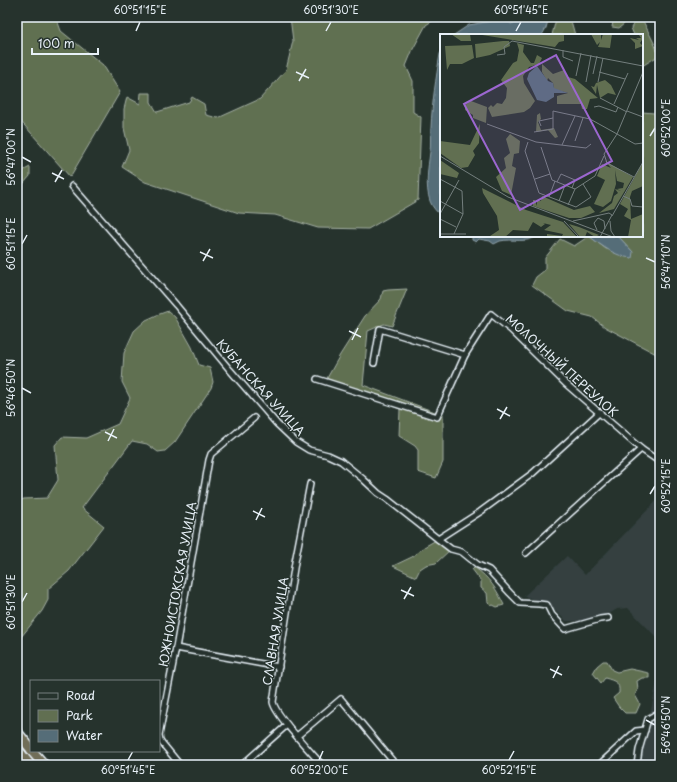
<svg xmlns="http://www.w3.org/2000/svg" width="677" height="782" viewBox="0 0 677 782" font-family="'Playpen Sans',sans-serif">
<rect width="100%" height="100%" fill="#26332d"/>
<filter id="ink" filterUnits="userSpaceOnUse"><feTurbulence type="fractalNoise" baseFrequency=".025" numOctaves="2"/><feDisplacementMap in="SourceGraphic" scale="8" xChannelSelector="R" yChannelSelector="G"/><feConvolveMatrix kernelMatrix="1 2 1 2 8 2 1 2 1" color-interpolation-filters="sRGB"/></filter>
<g filter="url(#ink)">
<g fill="#344040">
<polygon points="660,497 660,641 628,608 617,609 609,614 584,621 566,621 550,606 524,596 567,556 585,575"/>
<polygon points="660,667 660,765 638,765 649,720"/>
</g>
<g fill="#616f51" stroke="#a4b0a4">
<polygon points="17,17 56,17 61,31 103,65 120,92 70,177 17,117 17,95 19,91 17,89"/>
<polygon points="290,17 438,17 426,25 413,49 406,66 413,81 413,112 421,117 418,200 368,229 318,228 275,215 239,213 145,182 122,167 129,150 124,128 124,109 127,97 140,104 141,93 151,93 151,102 157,112 189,102 192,97 204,104 206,115 218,118 260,99 286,70 293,41"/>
<polygon points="558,17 569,17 571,21 575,35 552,35 556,19"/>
<polygon points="614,17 626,17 624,24 619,28 612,27"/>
<polygon points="634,17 641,17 655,45 658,54 655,58 642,66 642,35 634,35 631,28 635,21"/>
<polygon points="642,112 654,113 660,112 660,356 605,327 592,317 568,311 532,285 536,277 545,270 545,258 560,239 574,246 589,236 606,249 633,252 618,236 642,236"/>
<polygon points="30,167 30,176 17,191 17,174"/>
<polygon points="407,289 392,326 384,324 368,331 363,385 443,415 443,462 436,478 418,472 418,450 415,446 399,436 400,409 326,380 340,355 365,316 381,299 383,291 388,290"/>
<polygon points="168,311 175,317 192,347 199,365 210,368 213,382 211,388 175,442 165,451 158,452 147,444 132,441 82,508 104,526 69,571 48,589 48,600 42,611 17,642 17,501 24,499 47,498 58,480 55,445 62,437 86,438 118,424 130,398 122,382 124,353 134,331 146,320 157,315"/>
<polygon points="438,539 451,549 436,563 426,565 420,569 416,577 393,566 412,557 424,547"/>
<path d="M 475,568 C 489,577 497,590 504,605 L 497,607 L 493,605 L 491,606 L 488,603 L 487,593 L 481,588 L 481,581 L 472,569 Z"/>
<path d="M 603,661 L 607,661 L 612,670 L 617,672 L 630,669 L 649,673 L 649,678 L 642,678 L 637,681 L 638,689 L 635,695 L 640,704 L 636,713 L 625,713 L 619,707 L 613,698 L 619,693 C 620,682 615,681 605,678 L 601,683 L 593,673 L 597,666 Z"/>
</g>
<g fill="#556d78" stroke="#90a2ab">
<path d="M 492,17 L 496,17 L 496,18 L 499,20 C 505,17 507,21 511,24 L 516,22 L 517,20 L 522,19 L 523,17 L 549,17 L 546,28 L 542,35 L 454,35 L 469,25 L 491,21 Z"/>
<path d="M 441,52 L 441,216 C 437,212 432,207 430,201 C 425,186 428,168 430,152 C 431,144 430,136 431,128 C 432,103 436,78 440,54 Z"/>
<path d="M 471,236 L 537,236 C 526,244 513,238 500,241 C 498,242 496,243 494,244 L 490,241 L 479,239 L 476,242 L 472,240 L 472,237 Z"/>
<path d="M 589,236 L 618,236 L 633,252 L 632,258 C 616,257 602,246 589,236 Z"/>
</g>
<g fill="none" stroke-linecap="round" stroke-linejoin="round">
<g stroke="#e8f1f8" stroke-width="8">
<g id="minor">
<polyline points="72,186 176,305 230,370 277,424 296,442 309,450 328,455 341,461 363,479 378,493 387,499 438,539 451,549 462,552 478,565 489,570 510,593 520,603 539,604 547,605 552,615 565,629 600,619 608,618"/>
<polyline points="374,363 380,329 465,355 491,314 511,330 565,383 641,449 660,462"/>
<polyline points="317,379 437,417 465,355"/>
<path d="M 310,484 L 295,562 L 273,702 C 275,715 312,753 322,765"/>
<polyline points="438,539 480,512 533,473 600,412"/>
<polyline points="526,553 641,449"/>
<polyline points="176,648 279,667"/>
<polyline points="297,736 341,699 396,765"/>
<polyline points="180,765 162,743 160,740 159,735 176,648 209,460 211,454 254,418"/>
<polyline points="242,765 287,725"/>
<polyline points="599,765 636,731 645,730"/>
<polyline points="637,765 639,750 648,719 660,712"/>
</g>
</g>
<g stroke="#e8f1f8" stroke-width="12">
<g id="trunk">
<polyline points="17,732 31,749"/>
<polyline points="17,749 30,765"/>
<polyline points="32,751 44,765"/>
</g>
</g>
<use href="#minor" stroke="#26332d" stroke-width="5"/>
<use href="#trunk" stroke="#716e59" stroke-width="9"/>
</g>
</g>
<path fill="none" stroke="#e8f1f8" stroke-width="1.5" d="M 136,31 L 140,22M 326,31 L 331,22M 516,31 L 521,22M 296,72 L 309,78M 299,81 L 306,69M 650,136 L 655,128M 22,157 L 31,162M 52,173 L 64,179M 55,182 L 62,170M 22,244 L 27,235M 200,252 L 213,258M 646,258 L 655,262M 203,261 L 210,249M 349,331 L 361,337M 352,340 L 358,328M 22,388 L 31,393M 497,409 L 510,416M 500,419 L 507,407M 105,432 L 117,438M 108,441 L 114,429M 650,494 L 655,486M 253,511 L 265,517M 256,520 L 262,508M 401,590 L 414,596M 404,599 L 411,587M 22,602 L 27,593M 550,669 L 562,675M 553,678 L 559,666M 646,720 L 655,725M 128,760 L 133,751M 319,760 L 323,751M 509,760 L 514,751"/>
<g text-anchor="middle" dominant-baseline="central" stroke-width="3" stroke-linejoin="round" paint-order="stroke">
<g font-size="12" fill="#e8f1f8" stroke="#26332d">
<text transform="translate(562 365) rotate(42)">МОЛОЧНЫЙ ПЕРЕУЛОК</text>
<text transform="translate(261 387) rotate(48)">КУБАНСКАЯ УЛИЦА</text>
<text transform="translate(177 584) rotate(-80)">ЮЖНОИСТОКСКАЯ УЛИЦА</text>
<text transform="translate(275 631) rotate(-81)">СЛАВНАЯ УЛИЦА</text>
</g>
</g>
<g transform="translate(440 34)">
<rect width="203" height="203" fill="#26332d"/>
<path d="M 11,0 L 30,0 L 31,7 L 21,7 ZM 36,0 L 124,0 L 124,7 L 119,8 L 115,13 ZM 151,0 L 161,0 L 161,6 L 163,0 L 172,0 L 170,14 L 158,13 L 160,8 L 157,11 ZM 203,0 L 203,7 L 202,6 L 200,9 L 203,12 L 195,15 L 195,9 L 190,4 L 199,6 L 196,4 L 201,4 L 199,1 ZM 63,7 L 69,7 L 70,12 L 50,21 L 36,24 L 35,10 ZM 77,9 L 84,11 L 83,18 L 91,29 L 94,29 L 97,21 L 102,24 L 99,30 L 89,33 L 83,42 L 84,49 L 95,67 L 90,74 L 84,78 L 52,83 L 48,74 L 51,71 L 53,73 L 57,69 L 62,70 L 66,64 L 67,54 L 61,46 L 73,29 L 77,27 L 79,16 ZM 32,11 L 34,24 L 22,30 L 10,30 L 7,36 L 5,12 ZM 102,30 L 113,40 L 124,36 L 128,43 L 135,45 L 158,64 L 150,65 L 147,75 L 142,75 L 141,70 L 117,70 L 117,62 L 128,59 L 114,55 L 113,49 L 108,44 L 107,47 L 102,38 ZM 165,46 L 171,51 L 176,61 L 168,59 L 160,64 L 157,51 L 156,60 L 151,52 L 154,53 L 156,49 ZM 31,67 L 47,73 L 46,89 L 33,84 L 33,81 L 25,76 L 25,71 ZM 100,79 L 101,85 L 98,88 L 101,96 L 114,94 L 118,103 L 115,104 L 108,96 L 96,98 L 97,81 ZM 40,90 L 39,109 L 33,117 L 35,121 L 28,133 L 21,134 L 0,119 L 0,107 L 30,111 ZM 70,100 L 80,107 L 79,119 L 74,120 L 72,132 L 76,134 L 71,161 L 62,157 L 56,143 L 66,134 L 64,124 L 70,119 L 66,105 ZM 0,126 L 19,139 L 17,144 L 0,140 ZM 165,127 L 193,143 L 174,175 L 159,179 L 172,169 L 174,162 L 178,159 L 175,155 L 181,157 L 177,155 L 183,154 L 184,149 L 177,147 L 175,136 L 176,150 L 171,167 L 163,173 L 154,170 L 165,146 L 157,142 L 162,130 L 171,134 ZM 203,128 L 203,152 L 192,157 L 190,163 L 191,185 L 203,180 L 203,203 L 188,203 L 191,186 L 184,182 L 188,175 L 180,170 ZM 42,154 L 86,176 L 123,188 L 137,203 L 107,203 L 107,200 L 122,202 L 123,200 L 104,196 L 111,191 L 103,189 L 105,190 L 101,193 L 93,188 L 88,197 L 73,196 L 65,203 L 50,202 L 59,196 L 57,182 L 43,159 ZM 102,162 L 134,176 L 150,172 L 155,178 L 141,184 L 129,184 L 93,172 L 93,166 L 95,166 L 97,172 L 97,166 L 101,167 ZM 129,190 L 139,193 L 159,201 L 155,203 L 147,198 L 145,203 L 140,203 Z" fill="#616f51"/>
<path d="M 97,32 L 108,47 L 113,49 L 114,54 L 128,59 L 114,59 L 114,63 L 106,68 L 97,66 L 87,45 L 89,39 Z" fill="#556d78"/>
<path fill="none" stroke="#747f7e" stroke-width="1" d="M 123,16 L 123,23 L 133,27M 57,21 L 65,20 L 64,13 L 72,7 L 203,32M 159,38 L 185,45M 153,40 L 157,22M 136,42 L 141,19M 146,48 L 151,21M 158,48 L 163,24M 160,64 L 187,78M 174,70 L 188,39M 154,73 L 159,72 L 176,78 L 178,73M 187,77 L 203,83M 47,90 L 96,108 L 146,114 L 151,110M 101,92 L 99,87 L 113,84 L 113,77 L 150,85 L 195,110 L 203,109M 94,98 L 113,95 L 113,84M 135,107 L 143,84M 88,108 L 85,117 L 99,159 L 136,173 L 151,163 L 143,150M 122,111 L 135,82M 101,113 L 112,146 L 135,155 L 155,142 L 164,122M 0,122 L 68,163 L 173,203M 194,143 L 167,129 L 164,120 L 177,100 L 203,38M 0,145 L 22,157 L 23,180 L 14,200M 95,145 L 110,140M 117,148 L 121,140 L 135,146 L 132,154M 183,162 L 190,165 L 192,172 L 203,173M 109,163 L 115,147M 0,167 L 23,180M 119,167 L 125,151M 128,171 L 135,155M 0,180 L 19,146M 172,182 L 203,128M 0,185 L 16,193M 124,187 L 139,203M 133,187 L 169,179 L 172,181M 170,187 L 171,197 L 175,203M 157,196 L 154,189 L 158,184 L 164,187 L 165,195M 0,200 L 26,200M 36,203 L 49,203M 160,203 L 172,181"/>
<path fill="#9c67d0" fill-opacity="0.15" stroke="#9c67d0" stroke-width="2" d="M 116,21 L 172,127 L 80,176 L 24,70 Z"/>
<rect width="203" height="203" fill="none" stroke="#e8f1f8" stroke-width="2"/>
</g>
<rect width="677" height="782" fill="none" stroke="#26332d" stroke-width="44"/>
<rect x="30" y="680" width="130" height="72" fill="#26332d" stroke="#747f7e"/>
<rect x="38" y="693" width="20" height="6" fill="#26332d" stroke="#747f7e"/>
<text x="66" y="700" font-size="12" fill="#e8f1f8">Road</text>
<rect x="38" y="710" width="20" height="12" fill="#616f51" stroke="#747f7e"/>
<text x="66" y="720" font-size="12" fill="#e8f1f8">Park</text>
<rect x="38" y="730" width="20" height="12" fill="#556d78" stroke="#747f7e"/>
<text x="66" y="740" font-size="12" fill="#e8f1f8">Water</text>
<path d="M32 48v6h66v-6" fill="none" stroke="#e8f1f8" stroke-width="2"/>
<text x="38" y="48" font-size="12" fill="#e8f1f8" stroke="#26332d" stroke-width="3" paint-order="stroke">100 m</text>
<rect x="22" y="22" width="633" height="738" fill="none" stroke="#e8f1f8" stroke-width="1.5"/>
<g font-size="10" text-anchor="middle" fill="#e8f1f8">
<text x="140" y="14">60°51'15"E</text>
<text x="331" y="14">60°51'30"E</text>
<text x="521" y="14">60°51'45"E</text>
<text transform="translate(666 128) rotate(-90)" y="4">60°52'00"E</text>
<text transform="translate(11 157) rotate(-90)" y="4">56°47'00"N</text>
<text transform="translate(11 244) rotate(-90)" y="4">60°51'15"E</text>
<text transform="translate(666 262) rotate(-90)" y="4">56°47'10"N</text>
<text transform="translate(11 388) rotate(-90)" y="4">56°46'50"N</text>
<text transform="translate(666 486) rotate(-90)" y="4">60°52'15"E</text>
<text transform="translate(11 602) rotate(-90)" y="4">60°51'30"E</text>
<text transform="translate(666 725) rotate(-90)" y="4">56°46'50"N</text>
<text x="128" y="774">60°51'45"E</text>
<text x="319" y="774">60°52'00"E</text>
<text x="509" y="774">60°52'15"E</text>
</g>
</svg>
